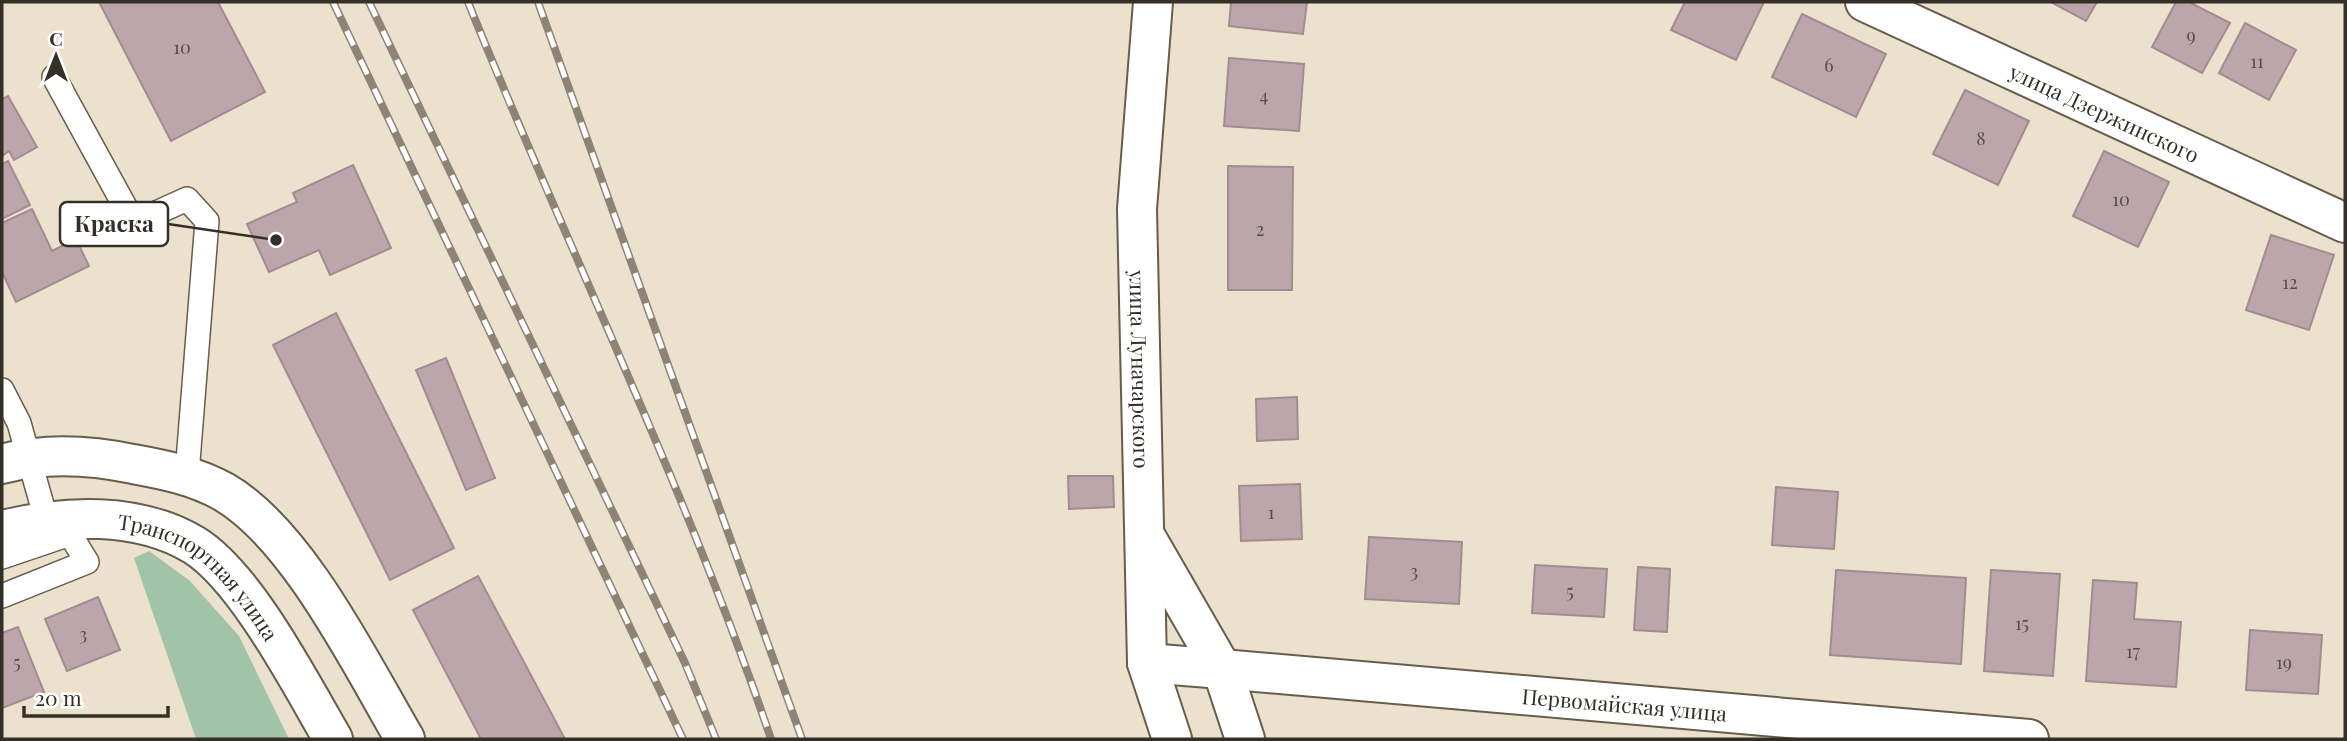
<svg xmlns="http://www.w3.org/2000/svg" width="2347" height="741" viewBox="0 0 2347 741" font-family="'Playfair Display',serif">
<rect width="100%" height="100%" fill="#ece1cd"/>
<polygon fill="#a1c3a7" points="149,551 190,581 239,636 289,739 196,739 134,558"/>
<g fill="#bda5ac" stroke="#a28b91" stroke-width="2">
<polygon points="99,2 218,2 265,92 171,141"/>
<polygon points="1231,2 1307,2 1303,34 1229,26"/>
<polygon points="1685,2 1764,2 1736,60 1671,30"/>
<polygon points="2051,2 2097,2 2086,21"/>
<polygon points="2176,2 2189,2 2230,23 2202,73 2152,47"/>
<polygon points="1802,14 1886,54 1856,117 1772,77"/>
<polygon points="2245,23 2296,50 2269,100 2219,73"/>
<polygon points="1229,58 1304,64 1299,131 1224,126"/>
<polygon points="1965,90 2029,121 1998,185 1933,154"/>
<polygon points="8,96 37,147 14,160 9,151 2,156 2,99"/>
<polygon points="2104,151 2169,182 2138,247 2073,216"/>
<polygon points="8,161 30,205 2,219 2,164"/>
<polygon points="353,165 391,248 330,275 319,250 269,272 247,224 297,202 293,193"/>
<polygon points="1228,166 1293,167 1292,290 1228,290"/>
<polygon points="32,209 52,251 76,239 89,266 16,302 2,272 2,223"/>
<polygon points="2271,235 2334,255 2309,330 2246,310"/>
<polygon points="336,313 454,548 390,580 273,345"/>
<polygon points="446,358 495,478 466,490 416,370"/>
<polygon points="1297,397 1298,439 1257,441 1256,399"/>
<polygon points="1068,476 1113,476 1114,507 1069,509"/>
<polygon points="1300,484 1302,539 1241,541 1239,486"/>
<polygon points="1776,487 1838,492 1834,549 1772,545"/>
<polygon points="1369,537 1462,542 1459,604 1365,599"/>
<polygon points="1535,565 1607,569 1604,617 1532,613"/>
<polygon points="1638,567 1670,569 1667,632 1634,630"/>
<polygon points="1836,570 1966,578 1961,664 1830,655"/>
<polygon points="1991,570 2060,574 2053,676 1984,671"/>
<polygon points="478,576 565,739 481,739 413,610"/>
<polygon points="2093,580 2137,583 2134,619 2181,622 2176,687 2086,681"/>
<polygon points="98,597 120,650 67,671 45,619"/>
<polygon points="18,627 44,692 2,708 2,633"/>
<polygon points="2250,630 2322,635 2318,694 2246,690"/>
</g>
<g fill="none" stroke-linecap="round" stroke-linejoin="round">
<g stroke="#665d4c" stroke-width="26">
<g id="service">
<polyline points="54,77 134,223 187,199 207,221 187,474"/>
<polyline points="2,390 19,423 46,519"/>
<polyline points="2,557 70,534 87,562 2,596"/>
</g>
</g>
<g stroke="#665d4c" stroke-width="42">
<g id="minor">
<path id="s1" d="M 1865,2 L 2345,223"/>
<path id="s2" d="M 1222,669 L 2029,739"/>
</g>
</g>
<g stroke="#665d4c" stroke-width="42">
<g id="tertiary">
<path d="M 2,464 C 46,452 90,455 133,464 C 166,470 195,476 224,492 C 298,535 362,666 405,739"/>
<path id="s3" d="M 2,530 C 64,515 137,511 194,545 C 246,577 302,686 333,739"/>
</g>
</g>
<g stroke="#665d4c" stroke-width="42">
<g id="secondary">
<path id="s4" d="M 1153,2 L 1137,209 L 1147,663 L 1172,739"/>
<polyline points="1147,539 1222,669 1245,739"/>
<polyline points="1147,663 1222,669"/>
</g>
</g>
<use href="#service" stroke="#fff" stroke-width="23"/>
<use href="#minor" stroke="#fff" stroke-width="38"/>
<use href="#tertiary" stroke="#fff" stroke-width="38"/>
<use href="#secondary" stroke="#fff" stroke-width="38"/>
<g stroke="#8c8577" stroke-width="8">
<g id="rail">
<polyline points="333,2 683,739"/>
<polyline points="369,2 685,663 716,739"/>
<path d="M 468,2 C 567,248 686,487 771,739"/>
<polyline points="538,2 802,739"/>
</g>
</g>
<use href="#rail" stroke="#fff" stroke-width="5" stroke-dasharray="16" stroke-linecap="butt"/>
</g>
<g text-anchor="middle" dominant-baseline="central" stroke-width="5" stroke-linejoin="round" paint-order="stroke">
<g font-size="18" fill="#564d49">
<text x="2191" y="35">9</text>
<text x="182" y="47">10</text>
<text x="2257" y="61">11</text>
<text x="1829" y="65">6</text>
<text x="1264" y="95">4</text>
<text x="1981" y="138">8</text>
<text x="2121" y="199">10</text>
<text x="1260" y="229">2</text>
<text x="2290" y="282">12</text>
<text x="1271" y="512">1</text>
<text x="1414" y="571">3</text>
<text x="1570" y="591">5</text>
<text x="2022" y="623">15</text>
<text x="83" y="634">3</text>
<text x="2133" y="651">17</text>
<text x="17" y="662">5</text>
<text x="2284" y="662">19</text>
</g>
<g font-size="21" fill="#343028" stroke="#fff">
<text stroke="none"><textPath href="#s1" startOffset="264">улица Дзержинского</textPath></text>
<text stroke="none"><textPath href="#s4" startOffset="368">улица Луначарского</textPath></text>
<text stroke="none"><textPath href="#s3" startOffset="219">Транспортная улица</textPath></text>
<text stroke="none"><textPath href="#s2" startOffset="404">Первомайская улица</textPath></text>
</g>
</g>
<path fill="none" stroke="#343028" stroke-width="2.5" d="M276 240L168 224"/>
<circle fill="#343028" stroke="#fff" stroke-width="2.5" cx="276" cy="240" r="7"/>
<rect fill="#fff" stroke="#343028" stroke-width="2.5" x="60" y="202" width="108" height="44" rx="7"/>
<g font-size="23" text-anchor="middle" font-weight="bold" fill="#343028">
<text x="114" y="232">Краска</text>
</g>
<rect width="2347" height="741" fill="none" stroke="#343028" stroke-width="7"/>
<g transform="translate(56 56)" stroke="#ffffff" stroke-width="5" paint-order="stroke">
<path d="M0-5L12 26L0 18L-12 26Z" fill="#343028"/>
<text y="-10" font-size="19" font-weight="bold" text-anchor="middle" fill="#343028">С</text>
</g>
<path d="M24 706v10h144v-10" fill="none" stroke="#343028" stroke-width="3.5"/>
<text x="35" y="706" font-size="21" fill="#343028" stroke="#ffffff" stroke-width="5" paint-order="stroke">20 m</text>
</svg>
